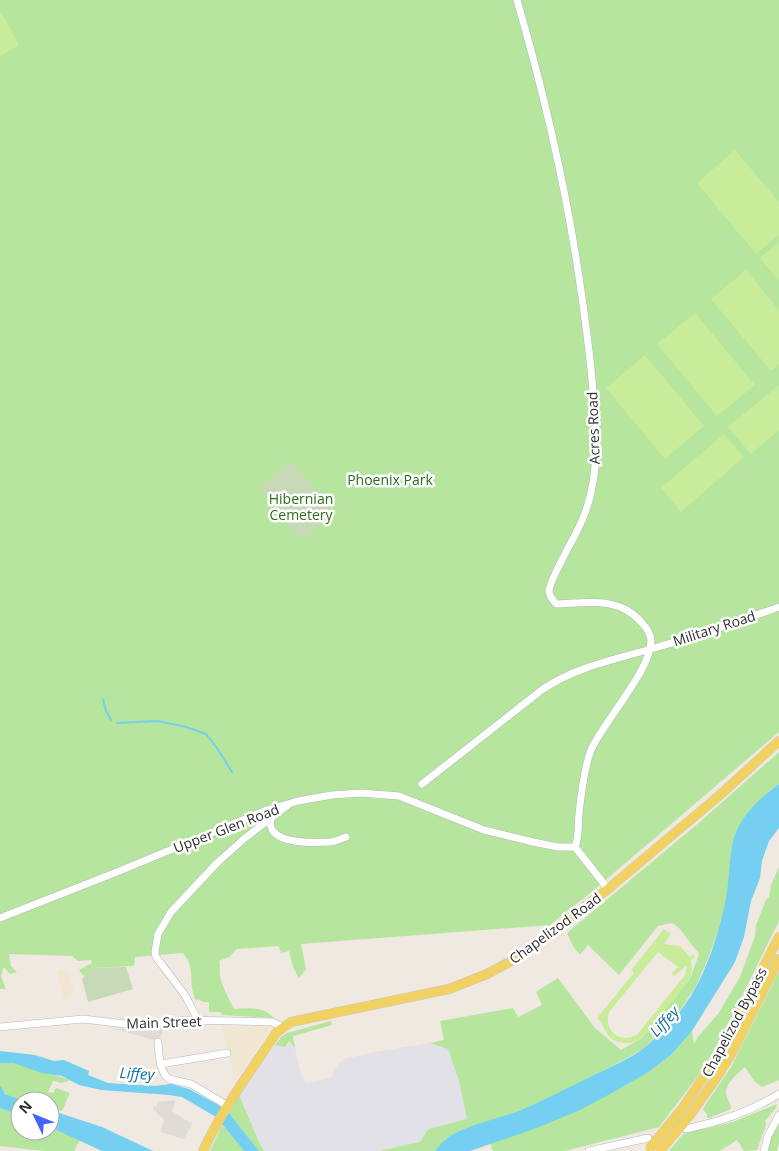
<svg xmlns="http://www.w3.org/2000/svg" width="779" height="1151" viewBox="0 0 779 1151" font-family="'Open Sans',sans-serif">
<rect width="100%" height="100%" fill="#efe9e1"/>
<polygon fill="#e3e1e8" points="289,1041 295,1048 302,1079 307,1083 331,1078 338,1064 344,1059 375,1052 430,1043 448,1049 459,1081 467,1119 428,1129 420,1142 378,1151 264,1151 239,1095 275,1045 285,1047"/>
<g fill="#f0e6d1">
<polygon points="60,970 67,970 73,987 75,987 69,999 64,999 57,972"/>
<polygon points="222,1026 270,1026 270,1030 237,1078 234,1076"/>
</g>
<g fill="#b6e59e">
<path d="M 0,0 L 779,0 L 779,732 L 589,894 L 550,925 L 301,944 L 306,969 L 299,978 L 293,967 L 289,951 L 281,953 L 279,946 L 237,949 L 229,957 L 219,961 C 221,967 219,972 220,977 C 223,988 229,999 234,1009 C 249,1008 263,1006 274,1018 L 223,1015 L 220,1012 L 209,1012 L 209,1002 L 203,1002 L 198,999 L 196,1001 C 187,983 197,970 183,953 L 135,957 L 134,966 L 91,968 L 84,976 L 79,970 L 92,963 L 91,960 L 78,961 L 72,956 L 9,954 L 11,966 L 17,972 L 10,974 L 4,967 L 1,976 L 6,989 L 0,989 Z"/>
<polygon points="779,752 779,784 769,791 733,844 726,900 719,928 709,956 696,986 681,1009 661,1031 644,1048 622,1061 555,1095 519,1111 462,1130 446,1139 435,1151 378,1151 420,1142 428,1129 467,1119 459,1081 448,1049 430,1043 444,1040 440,1021 513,1008 518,1017 542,1005 536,992 558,978 595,1028 621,1050 642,1038 690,979 699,954 679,928 672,923 658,926 619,975 588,945 580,955 573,946 567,933 701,821"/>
<polygon points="779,867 779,921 727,1026 709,1059 695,1080 659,1127 565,1151 493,1151 490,1143 534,1129 650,1071 672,1054 692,1031 694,1044 698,1037 718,1014 740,977 755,936 756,925 766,900 769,897 771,885"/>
<path d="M 779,971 L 779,1080 L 762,1087 L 755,1082 L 745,1067 C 738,1073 726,1083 726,1093 C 726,1099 731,1102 731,1109 L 709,1118 L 707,1118 L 707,1114 L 703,1110 L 704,1107 L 731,1067 Z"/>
<polygon points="331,1021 332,1025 293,1036 295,1048 289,1041 285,1047 275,1045 281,1037 287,1033"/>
<path d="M 0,1063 L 13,1063 L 71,1080 L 61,1083 L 53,1081 L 48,1092 L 53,1093 L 56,1088 L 70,1093 L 62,1111 L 57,1109 L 50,1110 L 50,1101 C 34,1101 4,1104 0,1084 C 0,1077 0,1070 0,1063 Z"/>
<polygon points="239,1095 261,1146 264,1151 259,1151 229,1113"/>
<polygon points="777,1104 776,1108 765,1121 766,1125 757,1150 744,1151 737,1140 720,1151 669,1151 683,1134 733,1122"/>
<polygon points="0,1108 20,1115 20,1131 50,1131 50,1127 80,1140 74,1151 43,1151 0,1146"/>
<polygon points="779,1123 779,1143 777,1151 767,1151 769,1142"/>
<polygon points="222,1125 244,1151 210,1151"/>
</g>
<g fill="#c8d9b8">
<polygon points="291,461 334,513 301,540 299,534 296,534 259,488"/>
<polygon points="126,967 133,989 88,1002 82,979 91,968"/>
</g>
<g fill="#c9ec9a" fill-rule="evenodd">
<polygon points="1,12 19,45 0,56 0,13"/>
<polygon points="735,150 779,202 779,235 756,254 697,183"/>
<polygon points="779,242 779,281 760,258"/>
<polygon points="746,270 779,310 779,364 771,371 711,299"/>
<polygon points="695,313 755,385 717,416 657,344"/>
<polygon points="645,355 704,426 665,459 606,388"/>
<polygon points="779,385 779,430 751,454 728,427"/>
<polygon points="724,434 744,457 681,512 661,488"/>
<path d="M 664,929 L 671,934 L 664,944 L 680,946 L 690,957 L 693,954 L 695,957 L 691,960 L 692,970 L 690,978 C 683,989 648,1035 638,1040 C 631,1044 623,1044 616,1041 C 604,1036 605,1025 597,1018 L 634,973 L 631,970 ZM 658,952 L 678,967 L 671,974 L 674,976 L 687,965 L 685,975 L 637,1035 C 620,1044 603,1031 609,1012 Z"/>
</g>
<g fill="#dfdcd8">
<polygon points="161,1026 163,1033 157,1041 111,1028 124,1029 125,1027"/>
<polygon points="176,1100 172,1111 190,1123 193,1122 184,1139 160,1132 164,1119 157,1114 157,1112 154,1111 153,1107 157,1106 157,1102"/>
</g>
<g fill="#75cff0">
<path d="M 779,784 L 779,828 L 769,841 L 762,861 L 760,878 L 751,901 L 744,937 L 735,962 L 692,1031 L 672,1054 L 650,1071 L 612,1093 L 578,1111 L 534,1129 L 470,1151 L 435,1151 C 438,1147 441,1143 445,1140 C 459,1127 499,1118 519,1111 C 544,1100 569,1087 594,1075 C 611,1067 629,1059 644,1048 C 657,1037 670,1023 681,1010 C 704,981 719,934 726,898 C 729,881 729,863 732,846 C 737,819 758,799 779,784 Z"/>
<polygon points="0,1051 35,1055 54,1061 64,1060 89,1071 88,1075 108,1083 155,1086 171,1084 189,1089 222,1107 229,1113 259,1151 244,1151 216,1117 182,1097 169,1095 101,1090 79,1085 62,1076 42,1073 13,1063 0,1063"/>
<polygon points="0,1085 5,1094 23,1101 20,1101 20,1115 0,1108"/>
<polygon points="50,1110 102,1127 153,1151 102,1151 50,1127"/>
</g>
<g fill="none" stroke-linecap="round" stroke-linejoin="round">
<g stroke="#75cff0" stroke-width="2">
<polyline points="103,699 106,711 111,720"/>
<polyline points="117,723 158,721 186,727 206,734 217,748 232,772"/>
</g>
<g stroke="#b4b7c1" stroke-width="8">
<g id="minor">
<path d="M 517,0 C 544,93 566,187 580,284 C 588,337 595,391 596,445 C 596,474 591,504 578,529 C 572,542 550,579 549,591 C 549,596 553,600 556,604 C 586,603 619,596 641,622 C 646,627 651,633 651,641 C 651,670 604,721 591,750 C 584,768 581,795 579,814 C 578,824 579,838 575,847"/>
<path d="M 422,784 L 543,689 C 576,667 613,660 651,649 C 694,637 737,622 779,607"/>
<path d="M 271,818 C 264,845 314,843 331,842 C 336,841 341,839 346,837"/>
<polyline points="575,847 608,889"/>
<polyline points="0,918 117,872 267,810 298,801 332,795 361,793 399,796 484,830 533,842 558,847 575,847"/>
<polyline points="198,1020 185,995 156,957 155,952 158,934 171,912 217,863 245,838 288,805"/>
<polyline points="0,1027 83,1019 125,1024 152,1024 187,1020 272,1022 283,1027"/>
<path d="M 158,1042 C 159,1054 159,1071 169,1079 L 191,1084 L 228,1106"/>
<polyline points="161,1064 227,1053"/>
<path d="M 686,1129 C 721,1121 748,1113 779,1094"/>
<polyline points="589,1151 648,1138"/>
<polyline points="764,1151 768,1136 779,1115"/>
</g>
</g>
<g stroke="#c9c9c9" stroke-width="10">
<g id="major">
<polyline points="682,1109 718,1056 779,937"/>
<polyline points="690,1115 719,1074 733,1051 779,959"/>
<path d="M 203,1151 C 222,1109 251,1071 276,1033 L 291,1022 L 449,989 L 487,974 L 517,958 L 608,889 L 720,795 L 779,741"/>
</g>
</g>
<use href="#minor" stroke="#fff" stroke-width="7"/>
<use href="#major" stroke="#f2d163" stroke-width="9"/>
<g stroke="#c9c9c9" stroke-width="10" stroke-linecap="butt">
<g id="major-bridge">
<polyline points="650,1148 682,1109"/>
<polyline points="660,1151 690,1115"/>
</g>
</g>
<use href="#major-bridge" stroke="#f2d163" stroke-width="9"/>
</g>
<g text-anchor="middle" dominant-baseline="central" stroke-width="5" stroke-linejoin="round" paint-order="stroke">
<g font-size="14" fill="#2e2e2e" stroke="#fff">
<text transform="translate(593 428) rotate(-92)">Acres Road</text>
<text transform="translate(714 628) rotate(-18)">Military Road</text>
<text transform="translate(226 828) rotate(-21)">Upper Glen Road</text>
<text transform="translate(555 928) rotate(-36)">Chapelizod Road</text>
<text transform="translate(164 1022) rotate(-2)">Main Street</text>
<text transform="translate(734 1022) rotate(-62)">Chapelizod Bypass</text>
</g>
<g font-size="14" fill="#2c6e1b" stroke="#fff">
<text x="390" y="479">Phoenix Park</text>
<text x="301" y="498">Hibernian<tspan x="301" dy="16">Cemetery</tspan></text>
</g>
<g font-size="15" font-style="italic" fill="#0d6fa3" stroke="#fff">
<text transform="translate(664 1021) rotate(-47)">Liffey</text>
<text transform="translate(137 1073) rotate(3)">Liffey</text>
</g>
</g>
<g transform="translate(35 1116) rotate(313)"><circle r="24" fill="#ffffff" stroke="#ababab"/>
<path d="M0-4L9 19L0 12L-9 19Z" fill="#4264fb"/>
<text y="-8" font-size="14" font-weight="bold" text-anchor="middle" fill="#2e2e2e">N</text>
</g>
</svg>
